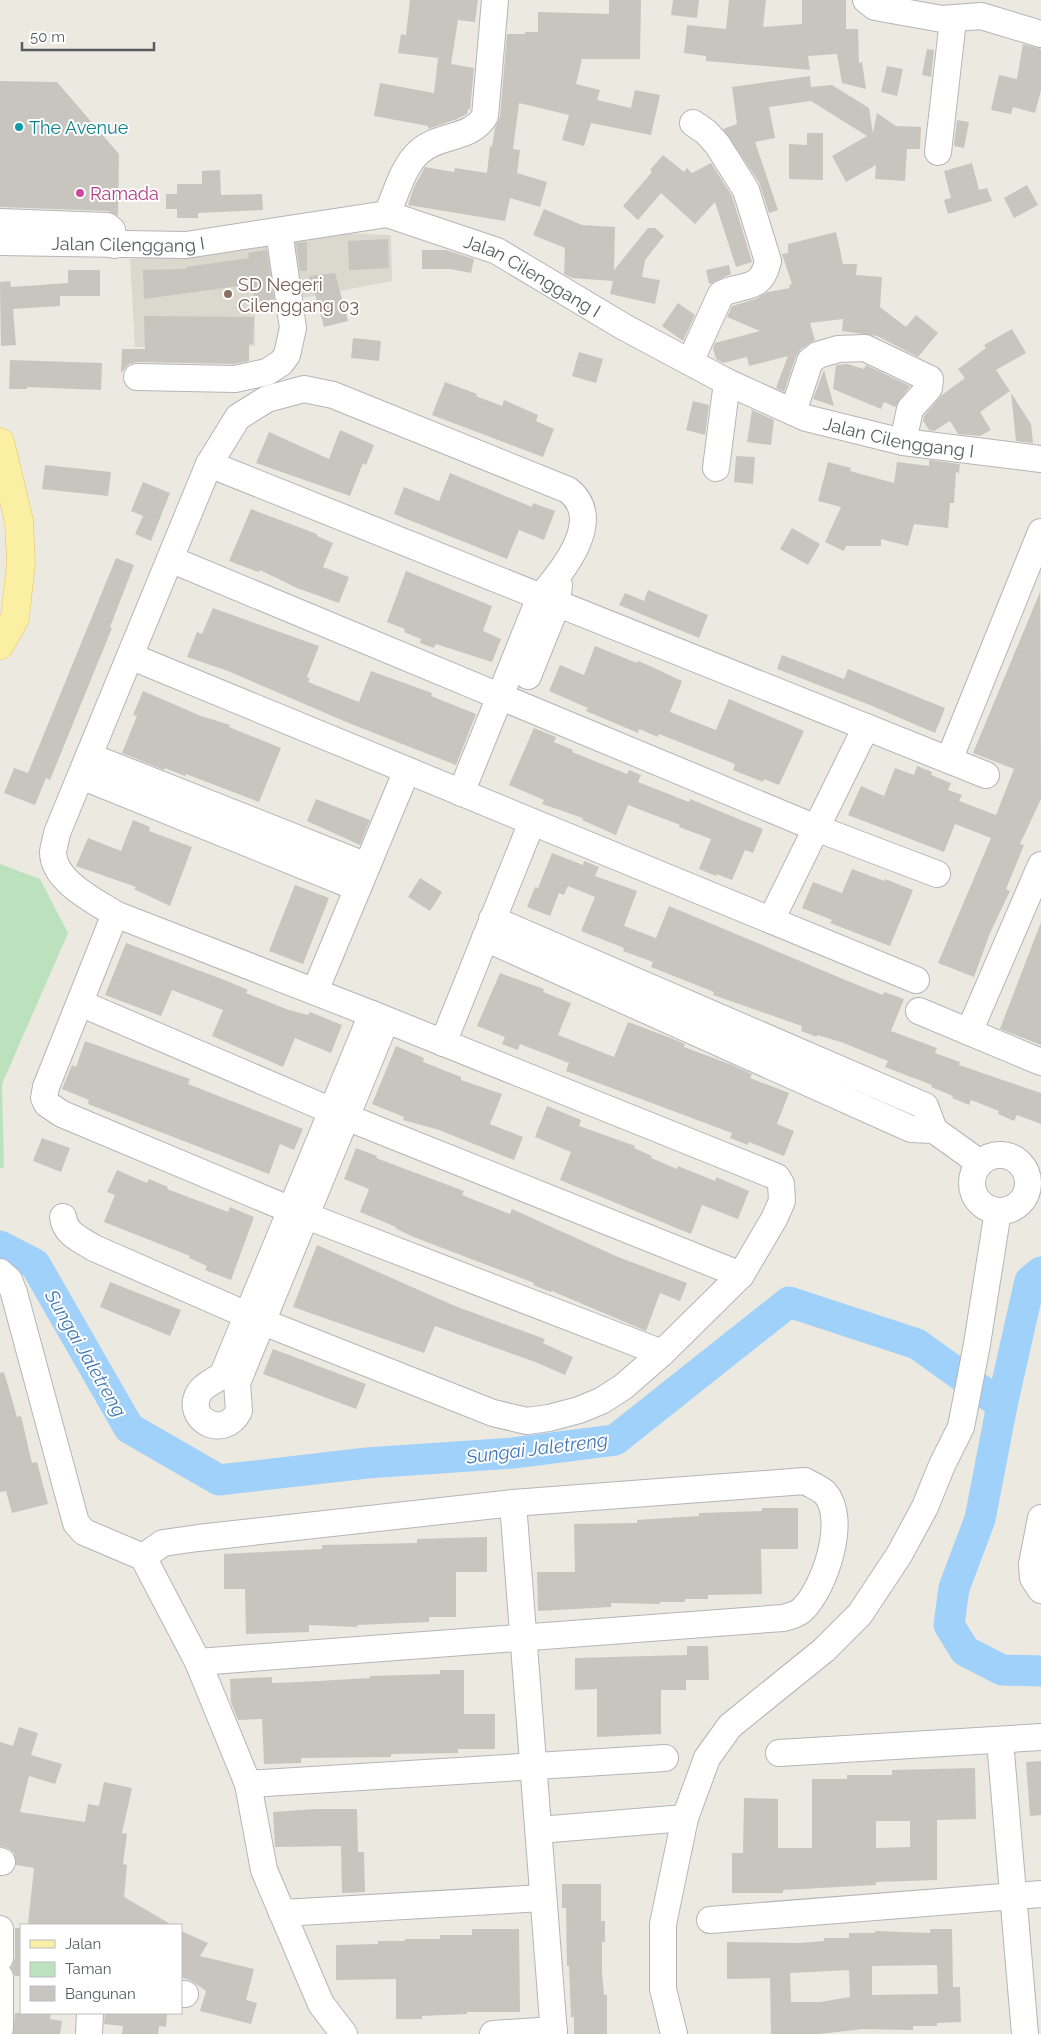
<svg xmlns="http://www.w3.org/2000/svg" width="1041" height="2034" viewBox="0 0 1041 2034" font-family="Raleway,sans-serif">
<rect width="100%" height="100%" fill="#ebe9e0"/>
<polygon fill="#dbd8ce" points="339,233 391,235 392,281 255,307 255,346 135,347 130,259 176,257"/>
<polygon fill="#bce2bd" points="0,864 40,879 68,933 2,1084 4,1167 0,1169"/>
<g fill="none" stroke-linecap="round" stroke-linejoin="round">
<g stroke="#9fd1fb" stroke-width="31">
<polyline points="0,1246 35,1264 129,1428 219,1480 367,1463 513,1453 615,1440 789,1302 917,1344 1002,1405 1030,1281 1041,1272"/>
<polyline points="1002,1405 980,1519 954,1588 949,1625 965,1651 1002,1670 1041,1671"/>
</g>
</g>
<g fill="#c8c5bf" fill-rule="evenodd">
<polygon points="410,0 478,0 475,22 458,20 451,64 474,68 470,110 468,109 467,114 457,119 428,129 428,126 374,116 380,83 434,93 438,58 398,53 401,34 406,35"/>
<polygon points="609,0 641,0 640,59 582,59 576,84 600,90 597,100 631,108 635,90 660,95 651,135 591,123 584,146 562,140 569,115 519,103 513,149 520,150 517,173 547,182 540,207 510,198 505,221 408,205 414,187 425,167 454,172 455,168 487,173 490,146 492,147 495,128 500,117 507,34 525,34 525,32 538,32 538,12 609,14"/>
<polygon points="673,0 699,0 697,18 671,15"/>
<polygon points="729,0 766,0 763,27 802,24 802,0 846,0 846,29 858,29 859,63 862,62 866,89 842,83 837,54 808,56 810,70 706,61 706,56 684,53 687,25 726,29"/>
<polygon points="1023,44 1041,49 1041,90 1035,113 1013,107 1011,114 991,110 999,75 1017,79"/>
<polygon points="927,49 934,50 931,77 922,75"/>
<polygon points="887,66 903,69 897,96 881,92"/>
<polygon points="810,76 811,87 832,85 869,108 873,133 877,113 896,126 921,127 920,149 907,149 905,181 875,179 876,165 846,182 832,156 867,136 811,101 769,107 775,138 755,142 778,210 769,213 759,182 723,129 737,124 732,87"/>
<polygon points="0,81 57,82 119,154 118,216 108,211 0,207"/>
<polygon points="957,120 969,122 964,148 954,146"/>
<polygon points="807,133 823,133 823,180 789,179 789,144 807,145"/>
<polygon points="663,155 684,172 687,168 692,173 711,163 732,196 752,262 736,267 715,202 695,224 661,193 638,220 623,206 652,172 650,170"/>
<polygon points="972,163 979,190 987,188 992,201 948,214 944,200 951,198 944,171"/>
<polygon points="220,170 221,195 262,194 263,210 198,213 198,218 177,218 177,209 166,209 166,194 177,194 177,184 202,184 202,171"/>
<polygon points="1027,185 1038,205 1014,218 1004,198"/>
<polygon points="544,209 582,225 615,227 614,270 648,228 655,228 664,236 645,260 642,277 660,280 655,304 610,294 613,281 572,278 564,274 565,248 533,235"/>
<polygon points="836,232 843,264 857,264 856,275 882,277 880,307 906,327 916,315 938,333 918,357 877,336 842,331 843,319 810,323 815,340 801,349 796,356 784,392 776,388 788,356 749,366 747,357 723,363 716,359 713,348 715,343 760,331 727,317 732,306 756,299 768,292 790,288 789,285 792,284 782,254 788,253 788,244"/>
<polygon points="388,239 389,268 349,270 348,241"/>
<polygon points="307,242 307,271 300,271 296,243"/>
<polygon points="267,250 274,299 255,302 252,284 144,299 143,270 186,269 186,267 249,258 248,253"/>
<polygon points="422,250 446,250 474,259 471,273 450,269 422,269"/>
<polygon points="729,265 731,274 709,284 706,270"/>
<polygon points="68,270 100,270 100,296 60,296 60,306 13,309 16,345 1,346 0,282 10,281 11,287 68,283"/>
<polygon points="335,273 348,321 324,327 314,290 311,290 309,276"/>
<polygon points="678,303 695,315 683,341 662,326"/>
<polygon points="144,316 254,317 253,344 249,344 249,361 234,364 137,362 129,364 121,373 122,349 145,349"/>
<polygon points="1012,329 1026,353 996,370 1010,391 980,412 991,430 980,436 958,434 950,421 934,431 929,430 923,421 924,416 942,395 965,378 958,369 986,348 984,345"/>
<polygon points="353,338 381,341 379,361 351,358"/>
<polygon points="579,352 603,359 596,383 572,376"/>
<polygon points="10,360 102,363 101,390 27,387 27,389 9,389"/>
<polygon points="847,364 864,369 866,365 910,386 895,407 884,402 881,409 833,389 836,365"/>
<polygon points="824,370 834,406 813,399"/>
<polygon points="445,382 477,394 476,396 502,406 504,400 538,415 536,421 554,429 543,457 432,415"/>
<polygon points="1011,393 1031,424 1033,443 1016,441"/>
<polygon points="693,401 709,405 705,435 686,430"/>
<polygon points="752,410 774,420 771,445 747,442"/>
<polygon points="340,430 374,445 366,465 363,463 350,496 256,463 269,432 329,459"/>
<polygon points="736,456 755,457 753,484 734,482"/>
<polygon points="929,460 960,464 959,473 956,472 954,503 950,503 948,528 914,524 908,546 881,539 881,546 846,546 844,551 825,542 841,507 818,501 828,462 851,468 850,471 894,483 897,462 929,466"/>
<polygon points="45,465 111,472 108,496 42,489"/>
<polygon points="450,473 532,507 533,503 555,511 544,540 519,530 507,559 394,514 404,487 439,501"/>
<polygon points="143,482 170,493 151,541 135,534 143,516 131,511"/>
<polygon points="251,509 317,534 317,536 333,543 323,567 349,577 339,603 297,588 260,570 259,572 229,561"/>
<polygon points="792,528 820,544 808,565 780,549"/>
<polygon points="116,558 134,565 110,627 112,628 50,780 46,778 35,805 4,793 14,768 28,773"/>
<polygon points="406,571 492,606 483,631 501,639 492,662 436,644 434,648 420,643 421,639 404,632 405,629 387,622"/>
<polygon points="648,590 708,615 699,638 619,605 625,593 644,601"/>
<polygon points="1040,592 1041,799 1020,844 1024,845 1006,889 1010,891 990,933 974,977 938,963 991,838 955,824 944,852 848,815 861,786 884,796 895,768 914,775 917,766 932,772 931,775 951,783 948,790 962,795 959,801 996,815 1014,769 973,753"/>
<polygon points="213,608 319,646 307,677 310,679 308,682 359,702 371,671 432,693 431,696 476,714 456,765 351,724 228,671 187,657 197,632 202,634"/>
<polygon points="595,646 637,663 638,661 650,666 682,681 670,712 716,730 729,699 804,731 779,785 764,779 763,782 733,770 735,764 659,734 658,737 639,729 638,733 624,727 586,711 588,708 549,691 560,665 584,675"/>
<polygon points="782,655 844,679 848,669 945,708 935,733 870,705 777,669"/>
<polygon points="143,691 201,716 230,725 229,727 281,748 259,802 186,774 185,776 165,768 164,770 122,753 137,716 133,715"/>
<polygon points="534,728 556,737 554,742 573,750 572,752 627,774 629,770 641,775 638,782 689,802 690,799 763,829 753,853 745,850 732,880 717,874 716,876 699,869 711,839 679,827 680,825 628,805 616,835 582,820 583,818 542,804 544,800 509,785"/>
<polygon points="316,799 370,820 360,845 307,821"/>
<polygon points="133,820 150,827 149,831 192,847 170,906 134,889 136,887 76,866 88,838 121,851"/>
<polygon points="552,853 583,865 584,861 599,867 595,876 637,891 624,926 656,938 669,906 855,984 883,995 884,992 904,999 891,1031 937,1048 935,1053 960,1062 959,1065 1041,1093 1041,1124 1017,1115 1014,1121 998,1114 999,1111 971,1100 969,1105 952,1098 953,1096 931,1087 932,1085 885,1067 888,1061 841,1042 817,1035 817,1037 801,1031 802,1026 713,995 714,992 651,967 653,962 623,951 624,948 581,931 595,897 568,886 564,895 559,893 550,916 527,907 535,887 538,888"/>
<polygon points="852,869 884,881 885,879 913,890 890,946 830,923 832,920 802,908 813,882 842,893"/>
<polygon points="420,878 442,892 430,911 408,897"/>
<polygon points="295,885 329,898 303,964 269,951"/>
<polygon points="1041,922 1041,1045 1000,1029"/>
<polygon points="126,943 227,981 248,990 246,993 289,1010 308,1015 310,1012 342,1025 331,1053 295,1038 283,1067 212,1036 223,1010 172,990 161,1016 105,995"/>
<polygon points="500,973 544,989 543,992 571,1003 558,1035 561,1036 614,1057 628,1022 668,1037 685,1044 684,1047 732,1065 752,1074 750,1078 789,1093 777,1124 794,1131 784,1156 749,1142 748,1145 730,1138 732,1133 566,1071 569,1063 520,1044 518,1050 502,1044 505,1037 477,1026"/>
<polygon points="85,1041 190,1079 188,1084 303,1129 294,1150 280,1144 269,1174 88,1104 89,1100 62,1089 72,1065 76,1067"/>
<polygon points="396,1046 424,1058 423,1062 461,1077 461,1080 502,1094 490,1124 523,1137 514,1160 439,1130 403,1120 404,1117 372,1104"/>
<polygon points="547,1106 581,1120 579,1126 635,1146 634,1148 652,1156 651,1158 677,1169 678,1166 715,1181 716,1177 749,1191 738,1219 702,1205 691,1234 560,1180 571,1152 535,1137"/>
<polygon points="42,1138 70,1148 61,1172 33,1161"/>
<polygon points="356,1148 377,1156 376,1158 464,1191 462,1195 510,1214 512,1209 618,1257 687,1283 680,1301 660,1293 646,1331 552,1291 551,1292 533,1285 534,1283 411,1236 395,1228 396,1227 360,1212 369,1189 344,1179"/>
<polygon points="117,1170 147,1183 149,1179 168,1187 167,1189 228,1212 230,1207 254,1217 231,1280 205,1270 207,1266 189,1258 190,1256 104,1222 115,1195 107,1192"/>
<polygon points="317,1245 455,1306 545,1339 543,1343 573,1357 565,1375 535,1362 435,1326 424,1353 293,1307"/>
<polygon points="110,1282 181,1310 170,1336 100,1307"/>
<polygon points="273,1349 366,1384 356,1409 263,1374"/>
<polygon points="4,1372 17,1417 21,1416 32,1463 37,1462 48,1504 12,1513 6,1491 0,1492 0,1373"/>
<polygon points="762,1508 798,1508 798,1549 761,1549 762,1594 708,1595 708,1599 685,1599 685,1602 660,1602 660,1604 611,1603 611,1607 538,1611 537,1572 575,1572 574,1524 637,1523 637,1520 699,1516 699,1513 762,1511"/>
<polygon points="487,1537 487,1572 456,1572 456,1617 429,1617 429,1622 357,1625 357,1627 309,1625 309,1632 246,1634 245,1589 224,1589 224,1554 322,1549 322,1545 417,1543 417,1539"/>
<polygon points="687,1646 708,1646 709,1680 686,1680 686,1690 661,1690 661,1734 597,1737 597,1689 575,1690 575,1658 687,1655"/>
<polygon points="440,1670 464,1670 464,1714 495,1714 495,1749 458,1749 458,1753 391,1754 391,1757 301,1758 301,1763 264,1764 262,1719 238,1720 231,1702 230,1679 272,1677 272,1683 300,1682 370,1678 370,1676 440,1674"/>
<polygon points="19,1727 38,1733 31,1755 62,1764 55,1784 29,1776 20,1812 85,1822 88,1804 99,1806 104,1782 132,1788 122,1833 127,1834 123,1864 127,1865 124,1897 172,1925 28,1924 34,1868 16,1865 14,1853 9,1849 0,1846 0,1742 13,1746"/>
<polygon points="1041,1761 1041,1815 1030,1816 1026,1762"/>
<path d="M 975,1768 L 976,1819 L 937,1820 L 937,1880 L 876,1882 L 876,1885 L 783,1890 L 783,1893 L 732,1893 L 732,1853 L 743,1853 L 744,1798 L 778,1799 L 778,1848 L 812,1848 L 812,1779 L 847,1779 L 847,1775 L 892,1775 L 892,1770 ZM 876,1821 L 910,1821 L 910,1847 L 876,1848 Z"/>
<polygon points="315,1809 357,1809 358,1852 364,1852 365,1892 342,1893 341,1846 275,1847 273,1812"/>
<polygon points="562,1884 601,1884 601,1921 605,1921 605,1942 602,1942 602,1972 604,1995 607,1995 607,2034 574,2034 574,2017 571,2017 569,1966 567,1966 566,1908 562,1908"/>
<polygon points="15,1928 21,1928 21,1976 15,1976 11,1968 15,1958"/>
<polygon points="472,1929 519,1929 520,2012 467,2012 467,2014 422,2016 422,2019 396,2019 396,1979 336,1980 336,1945 378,1944 378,1941 405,1941 405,1939 440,1939 440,1935 472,1935"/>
<path d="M 930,1929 L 952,1929 L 953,1987 L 960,1987 L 961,2022 L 937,2023 L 937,2026 L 913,2026 L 913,2030 L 863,2029 L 819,2034 L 771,2034 L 770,1978 L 727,1979 L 727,1942 L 799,1943 L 824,1941 L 824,1938 L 849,1938 L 849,1933 L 875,1933 L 875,1931 L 930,1933 ZM 937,1965 L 938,1994 L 872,1995 L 872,1966 ZM 849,1970 L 850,1997 L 820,2002 L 791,2002 L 790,1973 Z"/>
<polygon points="181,1931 208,1943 200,1956 254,1969 246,2000 257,2003 251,2024 200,2011 206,1991 192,1981 181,1977"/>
<polygon points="15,2013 51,2013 50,2019 62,2021 60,2034 13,2034"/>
<polygon points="105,2013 167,2013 166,2027 159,2026 158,2034 122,2034 123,2026 104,2024"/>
</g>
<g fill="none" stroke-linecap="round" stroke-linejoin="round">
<g stroke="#b2b6ba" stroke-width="28">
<g id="minor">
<polyline points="866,0 875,7 942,19 981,16 1041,34"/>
<polyline points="938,152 953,20"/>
<path d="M 387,214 C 396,194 403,166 419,152 C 438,134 471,140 485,116 L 495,0"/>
<polyline points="0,222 107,226 112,230 114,245"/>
<path id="s1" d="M 0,242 L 186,245 L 387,214 L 497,251 L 624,327 L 727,382 L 806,418 L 903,442 L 1041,459"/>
<path d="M 690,362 L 721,294 C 742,283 761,293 768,261 L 746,190 L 717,144 L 706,132 L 693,123"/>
<polyline points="137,377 235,379 267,372 281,363 287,355 293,328 279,231"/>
<polyline points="793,412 810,361 818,355 838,349 865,348 930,379 929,388 910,409 903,442"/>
<polyline points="209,464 986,775"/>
<polyline points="716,468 727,382"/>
<polyline points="170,559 816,828 937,874"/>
<polyline points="130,656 916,980"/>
<polyline points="528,676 557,604 559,585"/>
<polyline points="89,756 367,866"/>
<polyline points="949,760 1041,532"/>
<polyline points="81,776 358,888"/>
<polyline points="115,914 46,1087 44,1098 47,1104 62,1114 291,1210 662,1353"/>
<polyline points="492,919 925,1106 934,1130"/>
<polyline points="771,920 866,727"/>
<polyline points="485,938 911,1129 934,1130 980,1163"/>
<polyline points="315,991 407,770"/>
<polyline points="80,1003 346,1117 741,1275"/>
<polyline points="919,1011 1041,1062"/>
<path d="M 372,1014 L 223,1374 C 216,1381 204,1384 199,1393 C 184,1419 224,1441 239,1411 L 237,1383 L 386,1020"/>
<polyline points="969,1032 1041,865"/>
<polyline points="443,1043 532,822"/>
<circle cx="1000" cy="1183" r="28"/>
<path d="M 63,1217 C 65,1234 80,1239 94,1248 L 263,1322 L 493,1413 L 527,1421 L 549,1418 L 579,1410 L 601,1401 L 623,1387 L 662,1353 L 741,1275 L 774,1219 L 782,1201 L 781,1184 L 777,1177 L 372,1014 L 115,914 C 95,901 53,881 53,852 C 54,846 56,839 57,833 L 209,464 L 238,417 L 267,399 L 304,389 L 333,395 L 568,490 C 606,519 562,572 540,597 L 461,793"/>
<polyline points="0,1272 9,1280 14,1293 76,1523 84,1532 143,1557 198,1662 248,1784 264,1870 321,2004 344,2034"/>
<polyline points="513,1503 554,2034"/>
<polyline points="1041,1518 1032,1564 1033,1578 1041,1590"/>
<path d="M 143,1557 L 163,1543 L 198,1538 L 513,1503 L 805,1481 C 811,1485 820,1488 825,1493 C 848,1519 825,1586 804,1608 C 799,1614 790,1616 783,1618 L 198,1662"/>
<polyline points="1000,1741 1025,2034"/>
<polyline points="779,1753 1041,1737"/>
<polyline points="248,1784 665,1758"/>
<polyline points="539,1830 685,1818"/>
<polyline points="0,1861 2,1862"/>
<polyline points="282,1913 543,1898"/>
<polyline points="710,1920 1041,1894"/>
<polyline points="0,1929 0,1958"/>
<polyline points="0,1977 0,2028"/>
<polyline points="181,1994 185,1994"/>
<polyline points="89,2034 90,2013"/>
<polyline points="493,2034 554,2030"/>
<polyline points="674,2034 663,1989 663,1924 685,1818 707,1758 730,1726 824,1650 860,1614 899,1555 925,1507 942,1465 961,1427 977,1344 998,1211"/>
</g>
</g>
<g stroke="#ebc559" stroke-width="29">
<polyline id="major" points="0,442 19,521 21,563 15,618 0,645"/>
</g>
<use href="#minor" stroke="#fff" stroke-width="26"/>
<use href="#major" stroke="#fbefa4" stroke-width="28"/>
</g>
<circle fill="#0f9aa8" stroke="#fff" stroke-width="2" cx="19" cy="127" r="5"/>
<circle fill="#d1479c" stroke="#fff" stroke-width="2" cx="80" cy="193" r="5"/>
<circle fill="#8d6e63" stroke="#fff" stroke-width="2" cx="228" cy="294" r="5"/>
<g text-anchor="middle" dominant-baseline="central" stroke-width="4" stroke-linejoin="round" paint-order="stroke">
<g font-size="18" fill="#0d838f" stroke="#fff" text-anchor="start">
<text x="29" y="127">The Avenue</text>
</g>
<g font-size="18" fill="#b23c85" stroke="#fff" text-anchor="start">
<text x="90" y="193">Ramada</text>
</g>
<g font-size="18" fill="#585c60" stroke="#fff">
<text stroke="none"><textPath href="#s1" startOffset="128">Jalan Cilenggang I</textPath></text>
<text stroke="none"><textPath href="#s1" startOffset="548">Jalan Cilenggang I</textPath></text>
<text stroke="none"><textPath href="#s1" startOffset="952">Jalan Cilenggang I</textPath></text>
</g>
<g font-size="18" fill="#785e54" stroke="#fff" text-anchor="start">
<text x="238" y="284">SD Negeri<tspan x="238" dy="21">Cilenggang 03</tspan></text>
</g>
<g font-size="19" font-style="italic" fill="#4177b3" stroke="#fff">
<text transform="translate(86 1353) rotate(60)">Sungai Jaletreng</text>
<text transform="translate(537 1448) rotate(-7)">Sungai Jaletreng</text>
</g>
</g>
<rect x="20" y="1924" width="162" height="90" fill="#ffffff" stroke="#bcbebf"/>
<rect x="30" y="1940" width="25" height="8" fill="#fbefa4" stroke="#bcbebf"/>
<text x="65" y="1949" font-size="15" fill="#585c60">Jalan</text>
<rect x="30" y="1962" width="25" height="15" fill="#bce2bd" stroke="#bcbebf"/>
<text x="65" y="1974" font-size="15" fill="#585c60">Taman</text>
<rect x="30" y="1986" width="25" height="15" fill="#c8c5bf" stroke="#bcbebf"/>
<text x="65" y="1999" font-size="15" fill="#585c60">Bangunan</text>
<path d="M22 42v8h132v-8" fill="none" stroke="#585c60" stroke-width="2.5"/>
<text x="30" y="42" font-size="15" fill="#585c60" stroke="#ffffff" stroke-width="4" paint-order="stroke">50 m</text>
</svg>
